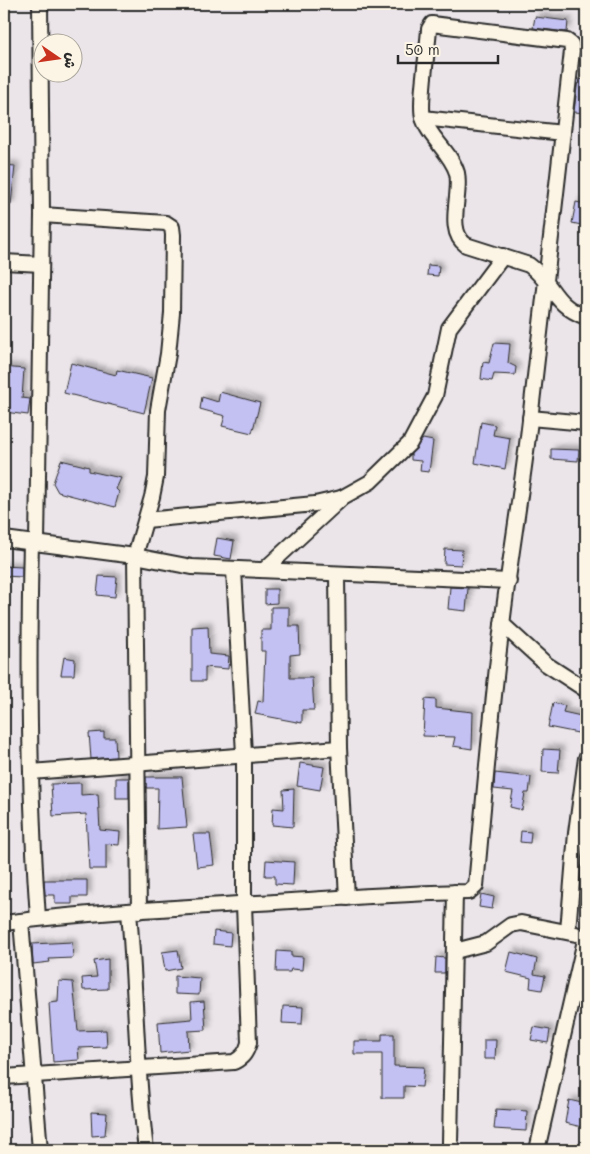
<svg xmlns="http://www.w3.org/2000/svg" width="590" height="1154" viewBox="0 0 590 1154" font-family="Mali,'Playpen Sans Arabic',sans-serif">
<defs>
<filter id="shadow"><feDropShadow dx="4" dy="-4" stdDeviation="2.5" flood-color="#0004"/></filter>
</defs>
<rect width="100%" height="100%" fill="#ebe5e9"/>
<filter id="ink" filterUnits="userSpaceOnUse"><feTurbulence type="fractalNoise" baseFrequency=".02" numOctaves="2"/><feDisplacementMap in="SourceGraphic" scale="10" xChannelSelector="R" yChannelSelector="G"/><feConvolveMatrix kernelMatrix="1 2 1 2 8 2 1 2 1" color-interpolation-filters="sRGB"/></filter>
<g filter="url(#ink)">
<g fill="#c3c0f2" stroke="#2b2b2b" filter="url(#shadow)">
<polygon points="535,17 568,21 567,32 533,28"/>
<polygon points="578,79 586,80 586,113 574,112"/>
<polygon points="5,165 15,166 11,205 4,205"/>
<polygon points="576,202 586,204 586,226 572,223"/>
<polygon points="428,265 439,266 438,276 427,275"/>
<polygon points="494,343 510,344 508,363 516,367 515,375 494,374 492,381 481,379 483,362 489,363"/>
<polygon points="71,363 116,375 117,370 152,378 144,413 64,393"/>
<polygon points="4,367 24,369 22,398 30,399 28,415 4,412"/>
<polygon points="220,392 260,403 252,433 222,426 225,416 200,409 202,397 218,402"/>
<polygon points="481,422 495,425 493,435 510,438 505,469 475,463"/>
<polygon points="423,439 433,441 429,472 420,471 421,461 411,460 411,454"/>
<polygon points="551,449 579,450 578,461 551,459"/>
<polygon points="61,460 89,467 89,471 121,478 116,489 119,492 115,507 58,492 53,483"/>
<polygon points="217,538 234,541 231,559 214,556"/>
<polygon points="445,549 462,550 461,565 444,564"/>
<polygon points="4,566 22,567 22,577 4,576"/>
<polygon points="99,576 117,577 115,597 97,595"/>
<polygon points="450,587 468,588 466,611 448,609"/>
<polygon points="265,589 277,589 277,603 265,604"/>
<polygon points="271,607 289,607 289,626 299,626 300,654 290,655 290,678 312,678 314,710 302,710 302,723 255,714 258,701 263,702 265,651 261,651 261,630 271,630"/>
<polygon points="208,626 209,654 229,656 228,669 205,667 205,681 192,681 192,627"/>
<polygon points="64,657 75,659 74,675 61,675"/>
<polygon points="425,699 436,700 436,708 473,712 472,749 453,746 455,737 423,736"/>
<polygon points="553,703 565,706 563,712 581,716 578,733 548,727"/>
<polygon points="104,732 104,738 115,738 116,757 91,759 89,733"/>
<polygon points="543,749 560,750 558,773 542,772"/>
<polygon points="300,763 324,767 320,790 297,786"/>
<polygon points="495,773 531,777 529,793 525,793 522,810 510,807 513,791 494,789"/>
<polygon points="146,777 182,777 187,827 157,829 158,788 146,788"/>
<rect x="116" y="778" width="13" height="20"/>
<polygon points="81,783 81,795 98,794 100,830 120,832 119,845 106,844 106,869 89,869 86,814 53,816 51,784"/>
<polygon points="294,789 293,827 272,825 273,808 284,809 283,790"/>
<polygon points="521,831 531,832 530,843 520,842"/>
<polygon points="193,834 210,834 214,865 197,867"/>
<polygon points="266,860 294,862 293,885 275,884 275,876 265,876"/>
<polygon points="44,880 87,880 87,897 72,897 72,904 55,904 55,895 45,895"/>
<polygon points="481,894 494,897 492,909 479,907"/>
<polygon points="214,931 231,933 230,946 213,944"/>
<polygon points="72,942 73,958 49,959 50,962 33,964 32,944"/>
<polygon points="178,950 181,968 165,971 162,952"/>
<polygon points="277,951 291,952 291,956 303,957 302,970 291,969 290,972 276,972"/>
<polygon points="511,952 537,959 534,974 545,976 542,990 530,988 531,978 506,972"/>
<polygon points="436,957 445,958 445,973 435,973"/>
<polygon points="108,959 108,989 83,990 82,978 97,977 94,961"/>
<polygon points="175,976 200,978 199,995 175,994"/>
<polygon points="59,981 73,982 78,1031 106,1030 107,1047 78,1048 79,1060 53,1062 49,1003 58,1002"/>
<polygon points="204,1001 206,1030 188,1031 189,1050 160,1053 158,1022 192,1019 191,1002"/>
<polygon points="283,1006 303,1007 302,1024 282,1023"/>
<polygon points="534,1027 550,1030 548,1043 531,1040"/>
<polygon points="382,1034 394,1034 394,1066 424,1067 422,1087 404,1086 404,1098 382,1098 382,1054 354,1054 354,1041 382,1041"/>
<polygon points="484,1040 496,1040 495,1059 484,1059"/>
<polygon points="569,1100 586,1104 586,1128 565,1123"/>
<polygon points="496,1109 527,1111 526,1131 494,1129"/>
<polygon points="91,1112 107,1113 105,1135 92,1136"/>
</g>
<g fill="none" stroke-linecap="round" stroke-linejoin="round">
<g stroke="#2b2b2b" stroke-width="18">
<g id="minor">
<polyline points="423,118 563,133"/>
<polyline points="42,215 166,223 172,227 173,235 172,313 168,354 158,410 156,477 152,497 135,556 139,911"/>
<polyline points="4,262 41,264"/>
<polyline points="530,418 586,423"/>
<polyline points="146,520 315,504 341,498"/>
<polyline points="4,539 135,556 192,567 509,581"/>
<path d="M 31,542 C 28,667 29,793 38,918"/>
<polyline points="37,542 42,215 40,4"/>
<polyline points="264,570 343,497 370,482 410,443 435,396 449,328 503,256"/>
<polyline points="337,575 339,748 347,898"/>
<polyline points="502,624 546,664 586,690"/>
<polyline points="31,772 339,748"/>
<path d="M 129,912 C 136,991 136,1071 146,1150"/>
<polyline points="21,921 40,1150"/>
<path d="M 4,923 C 88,912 173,908 257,903 C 328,899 398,893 469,892 L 476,886 C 484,799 491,712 502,625 C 510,557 522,489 530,420 C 545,297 558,174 572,51 L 571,44 L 567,41 L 432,24 L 429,29 C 428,48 419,103 423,117 C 428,137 451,152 457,173 C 462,194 445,230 466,245 L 529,265 C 554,283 552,305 586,317"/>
<polyline points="568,931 576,833 586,758"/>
<polyline points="455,951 486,943 511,925 521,923 576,934"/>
<path d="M 4,1077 L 234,1062 C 243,1057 246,1053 249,1043 L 244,904 L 244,754 L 234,570"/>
<polyline points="454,1150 450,1143 455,892"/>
<polyline points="537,1150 586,936"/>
</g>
</g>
<use href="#minor" stroke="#fcf5e5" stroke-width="14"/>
</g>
</g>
<rect width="590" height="1154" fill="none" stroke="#fcf5e5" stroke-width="20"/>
<rect x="10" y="10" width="570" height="1134" fill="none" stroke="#2b2b2b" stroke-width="2" filter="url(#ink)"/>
<g transform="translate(58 58) rotate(103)"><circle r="24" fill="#fcf5e5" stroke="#a8a49b"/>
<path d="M0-4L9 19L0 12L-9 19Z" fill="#c8321e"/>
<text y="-8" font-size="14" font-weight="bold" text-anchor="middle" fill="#2b2b2b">ش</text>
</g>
<path d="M398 55v8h100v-8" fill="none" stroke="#2b2b2b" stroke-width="2.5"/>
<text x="405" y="55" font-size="15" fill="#2b2b2b" stroke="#fcf5e5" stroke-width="4" paint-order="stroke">50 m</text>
</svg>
